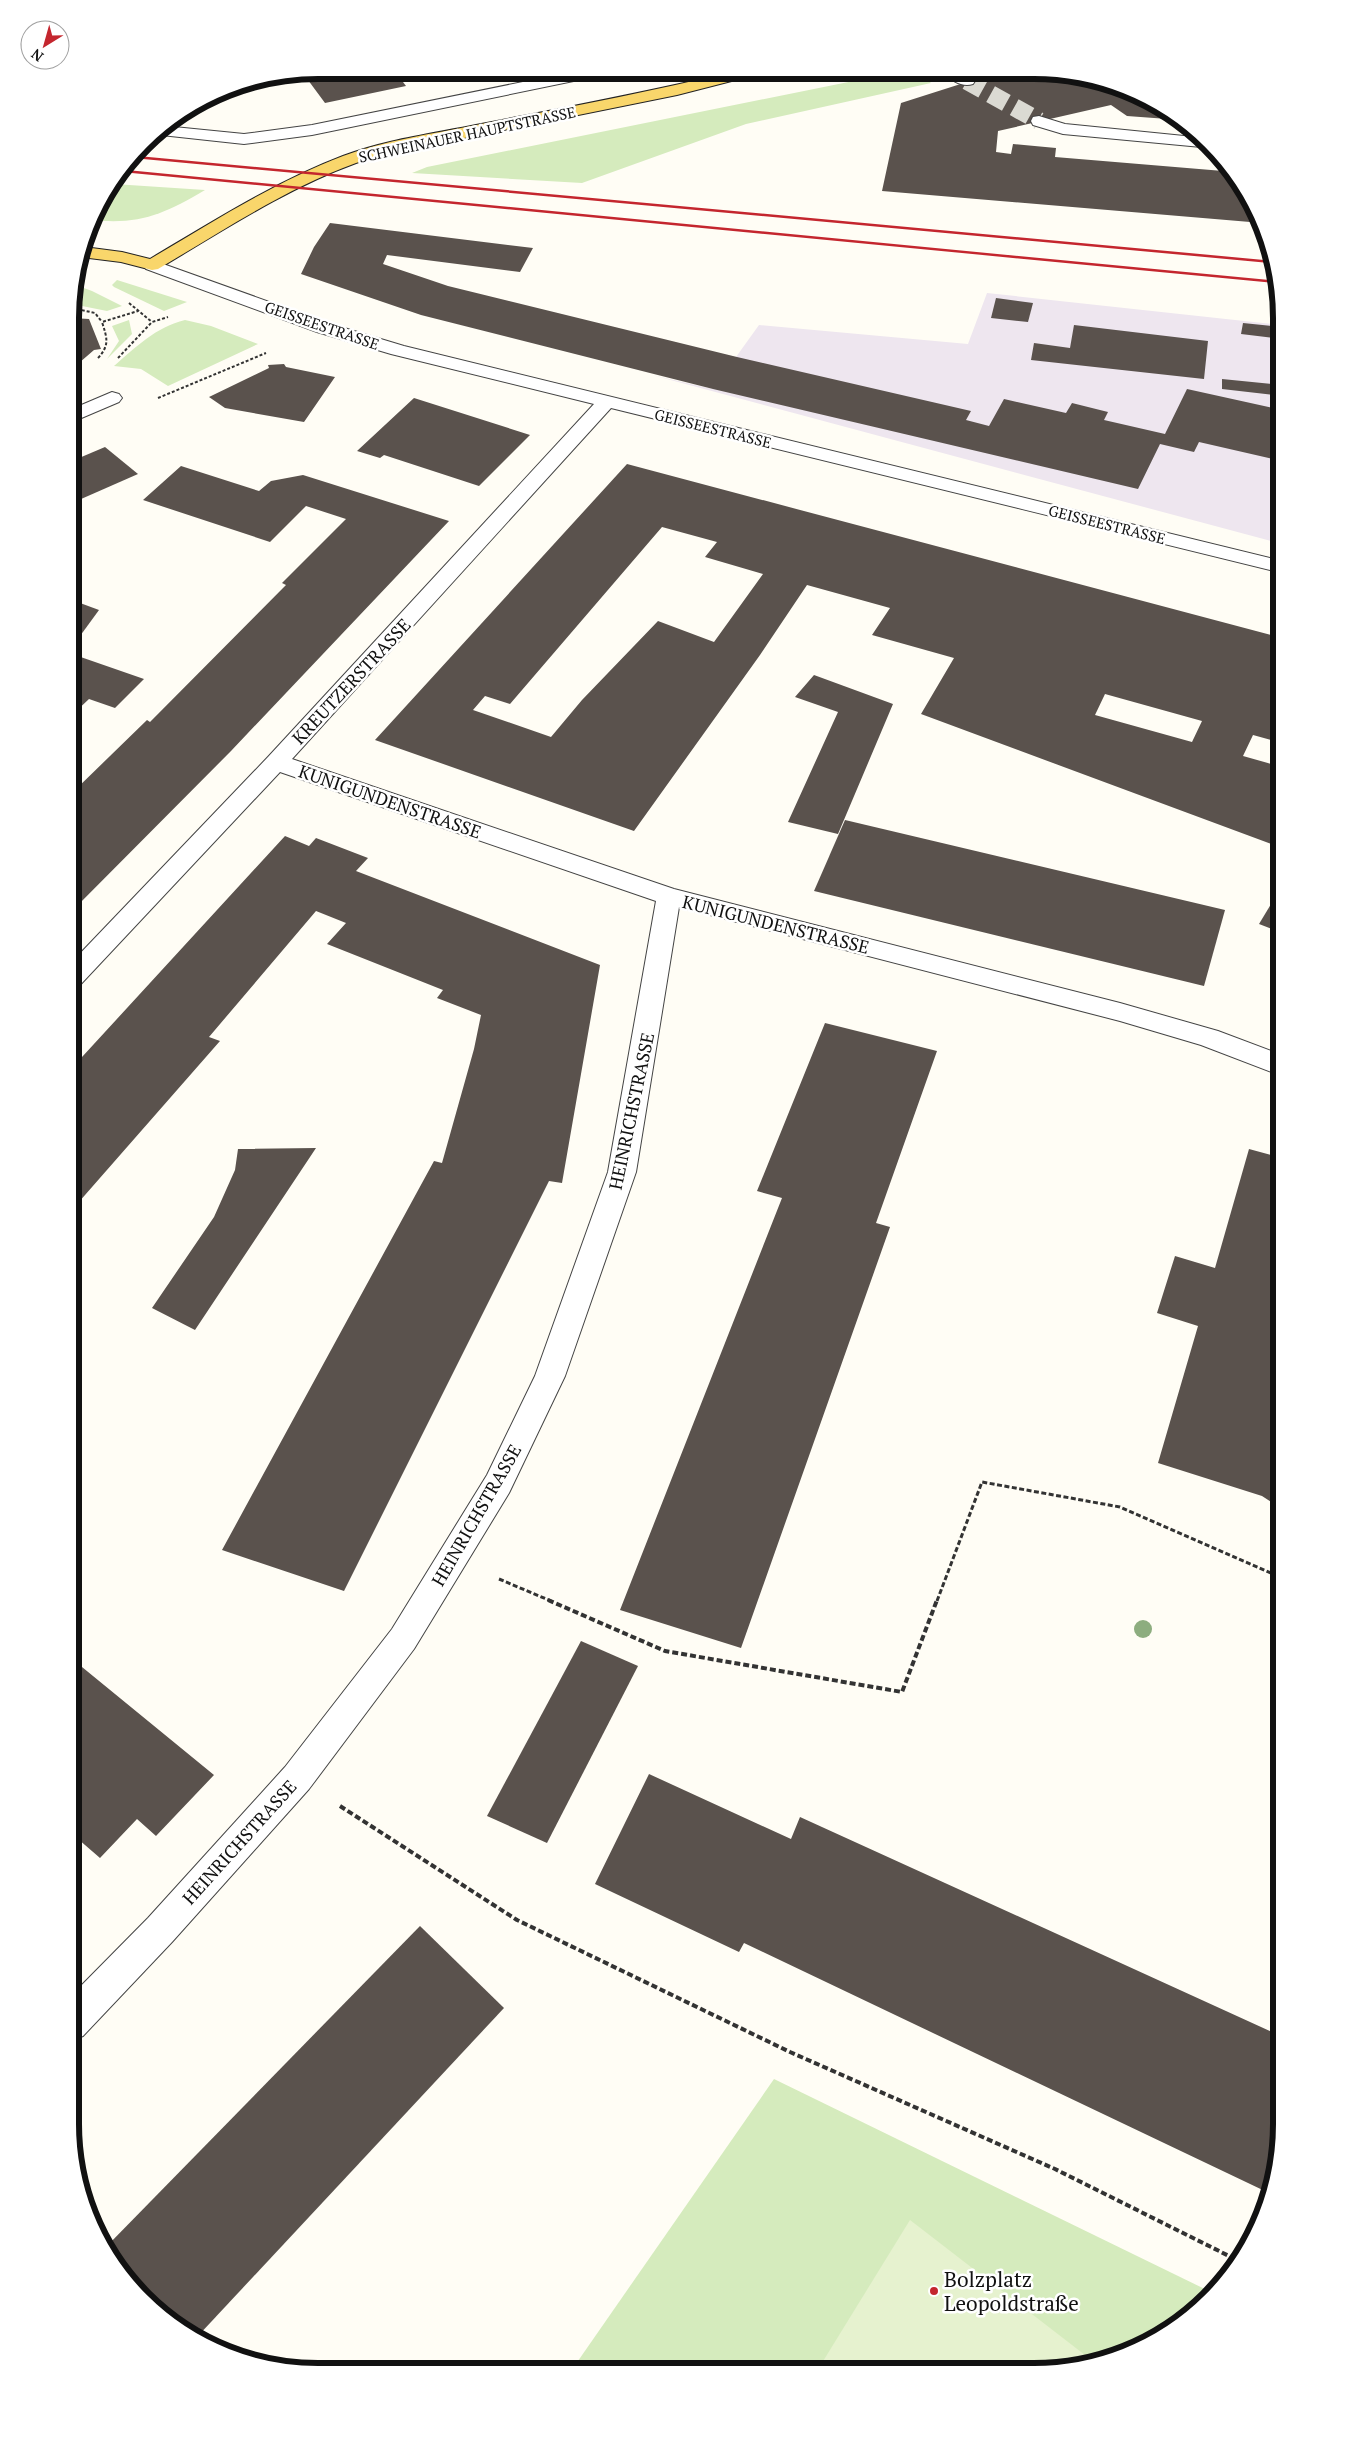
<svg xmlns="http://www.w3.org/2000/svg" width="1352" height="2442" viewBox="0 0 1352 2442" font-family="'PT Serif',serif">
<rect width="100%" height="100%" fill="#fffdf5"/>
<polygon fill="#eee6ef" points="987,293 1282,325 1282,544 652,375 713,389 759,325 968,344"/>
<g fill="#d5ebbd">
<polygon points="888,74 921,74 931,83 746,124 582,183 412,173 427,167"/>
<path d="M 114,184 L 205,190 C 164,214 140,225 92,220 L 96,208 Z"/>
<polygon points="117,280 187,302 164,311 114,287 112,285"/>
<polygon points="73,284 92,291 122,306 107,311 72,304"/>
<polygon points="129,320 132,334 107,359 119,341 112,326"/>
<path d="M 185,320 L 211,326 L 258,344 L 168,386 L 141,369 L 114,366 C 136,347 156,327 185,320 Z"/>
<polygon points="774,2079 1213,2293 1185,2321 1114,2359 1034,2372 571,2371"/>
</g>
<polygon fill="#e6f2cf" points="910,2220 1094,2362 1034,2372 817,2371"/>
<g fill="#5a524d" fill-rule="evenodd">
<polygon points="337,70 394,70 406,86 325,103 308,80 340,74"/>
<polygon points="445,71 492,71 492,72 453,80"/>
<polygon points="992,74 1082,75 1144,95 1181,120 1127,116 1111,105 998,131 996,152 1011,154 1013,144 1056,148 1055,157 1223,171 1223,163 1225,163 1240,180 1262,223 882,191 901,103"/>
<polygon points="245,84 239,94 217,92 223,89"/>
<polygon points="330,223 533,248 520,272 387,255 383,264 448,286 737,357 971,411 966,420 989,426 1004,399 1066,413 1072,403 1108,412 1104,420 1165,434 1187,389 1282,410 1282,461 1199,442 1194,452 1160,444 1138,489 713,389 421,315 301,274 314,247"/>
<polygon points="996,298 1033,303 1028,322 991,318"/>
<polygon points="72,318 89,319 101,349 94,350 72,369"/>
<polygon points="1243,323 1282,327 1282,350 1274,349 1275,338 1241,334"/>
<polygon points="1074,325 1208,341 1204,379 1031,360 1034,343 1070,348"/>
<polygon points="284,364 286,367 335,377 304,422 225,408 209,397 269,368 268,365"/>
<polygon points="1222,379 1282,385 1282,396 1222,389"/>
<polygon points="414,398 530,435 479,486 384,455 380,458 357,451"/>
<polygon points="105,447 138,474 72,503 72,461"/>
<path d="M 627,464 L 1282,638 L 1282,739 L 1275,741 L 1253,735 L 1243,756 L 1282,767 L 1282,848 L 921,714 L 954,658 L 872,635 L 890,608 L 807,585 L 760,655 L 634,831 L 375,740 ZM 662,527 L 717,542 L 705,557 L 763,574 L 714,642 L 658,621 L 582,700 L 551,737 L 473,710 L 485,696 L 510,704 ZM 1105,694 L 1202,721 L 1192,742 L 1095,715 Z"/>
<polygon points="181,466 259,491 271,481 303,475 449,521 231,751 71,912 72,793 147,720 150,722 286,585 282,583 346,519 306,506 270,542 143,500"/>
<polygon points="72,600 99,610 72,647"/>
<polygon points="72,654 144,679 115,708 89,699 72,715"/>
<polygon points="814,675 893,704 838,834 788,822 838,712 795,697"/>
<polygon points="845,820 1225,910 1204,986 814,891"/>
<polygon points="285,836 309,846 316,838 368,858 356,871 600,965 562,1183 549,1181 344,1591 222,1550 434,1161 442,1163 474,1049 481,1015 437,998 443,990 327,944 346,923 316,911 209,1037 220,1041 71,1211 71,1069"/>
<polygon points="1282,886 1282,933 1259,924"/>
<polygon points="825,1023 937,1051 876,1223 890,1227 741,1648 620,1610 782,1198 757,1191"/>
<polygon points="316,1148 195,1330 152,1308 214,1217 235,1170 238,1149"/>
<polygon points="1249,1149 1282,1158 1282,1509 1262,1496 1158,1463 1198,1326 1157,1313 1175,1256 1215,1268"/>
<polygon points="581,1641 638,1666 547,1843 487,1816"/>
<polygon points="71,1658 214,1775 156,1836 137,1819 100,1858 70,1832"/>
<polygon points="649,1774 791,1839 800,1817 1281,2036 1281,2141 1269,2193 744,1943 739,1952 595,1884"/>
<polygon points="420,1926 504,2008 197,2337 155,2311 112,2262 105,2248"/>
</g>
<g fill="none" stroke-linecap="round" stroke-linejoin="round">
<polyline stroke="#dbdad3" stroke-width="18" stroke-dasharray="18 9" stroke-linecap="butt" points="967,81 1039,121"/>
<g stroke="#444" stroke-width="2">
<g id="minor">
<polygon points="572,72 601,72 599,75 593,77 312,135 244,144 152,134 164,126 244,134 312,125"/>
<path d="M 946,74 L 966,74 L 975,81 L 973,84 C 963,87 952,82 946,74 Z"/>
<polygon points="1039,116 1065,124 1204,138 1212,148 1063,134 1033,125 1031,121 1033,117"/>
<polygon points="152,260 331,324 404,346 1282,561 1282,573 611,408 292,759 674,889 1120,1003 1218,1031 1282,1055 1282,1076 1201,1045 1120,1021 679,907 636,1172 565,1376 509,1493 414,1649 309,1789 172,1942 83,2036 70,2041 70,1997 148,1918 285,1767 392,1629 487,1475 535,1376 608,1172 656,901 280,772 80,985 71,988 71,963 268,757 594,404 391,354 317,332 146,269 143,265 146,261"/>
<polygon points="112,392 119,394 122,398 119,402 72,422 72,409"/>
</g>
</g>
<g stroke="#222" stroke-width="2">
<path id="major" d="M 728,73 L 753,73 L 751,76 L 677,95 L 400,151 C 386,155 370,158 356,163 C 287,188 222,231 158,269 L 152,270 L 121,262 L 81,257 L 84,247 L 122,252 L 150,259 C 212,222 275,182 343,156 C 385,140 432,134 476,125 C 560,109 644,93 728,73 Z"/>
</g>
<g stroke="#333" stroke-width="2" stroke-dasharray="3 2" stroke-linecap="butt">
<polyline points="129,303 152,322"/>
<polyline points="72,308 95,313 102,322"/>
<path d="M 98,358 C 110,345 107,338 102,322 L 138,311"/>
<polyline points="118,358 152,322 168,317"/>
<polyline points="158,398 266,353"/>
</g>
<g stroke="#333" stroke-width="3" stroke-dasharray="5 2.5" stroke-linecap="butt">
<polyline points="499,1579 551,1601"/>
<polyline points="937,1601 982,1482 1120,1507 1282,1578"/>
</g>
<g stroke="#333" stroke-width="4" stroke-dasharray="6 3" stroke-linecap="butt">
<polyline points="548,1600 665,1651 902,1692 937,1600"/>
<polyline points="340,1806 517,1920 790,2052 1055,2169 1239,2261"/>
</g>
<use href="#minor" fill="#fff" fill-rule="evenodd"/>
<use href="#major" fill="#f9d66b" fill-rule="evenodd"/>
<g stroke="#c4262e" stroke-width="2.5">
<polyline points="135,157 1273,262"/>
<polyline points="124,171 1276,282"/>
</g>
</g>
<circle fill="#8dad7f" cx="1143" cy="1629" r="9"/>
<circle fill="#c4262e" stroke="#fff" stroke-width="2" cx="934" cy="2291" r="5"/>
<g text-anchor="middle" dominant-baseline="central" stroke-width="5" stroke-linejoin="round" paint-order="stroke">
<g font-size="15" fill="#111" stroke="#fff">
<text transform="translate(467 134) rotate(-12)">SCHWEINAUER HAUPTSTRASSE</text>
<text transform="translate(322 325) rotate(19)">GEISSEESTRASSE</text>
<text transform="translate(713 428) rotate(14)">GEISSEESTRASSE</text>
<text transform="translate(1107 524) rotate(14)">GEISSEESTRASSE</text>
</g>
<g font-size="18" fill="#111" stroke="#fff">
<text transform="translate(351 681) rotate(-47)">KREUTZERSTRASSE</text>
<text transform="translate(390 801) rotate(19)">KUNIGUNDENSTRASSE</text>
<text transform="translate(776 924) rotate(14)">KUNIGUNDENSTRASSE</text>
<text transform="translate(631 1111) rotate(-78)">HEINRICHSTRASSE</text>
<text transform="translate(476 1515) rotate(-60)">HEINRICHSTRASSE</text>
<text transform="translate(239 1842) rotate(-48)">HEINRICHSTRASSE</text>
</g>
<g font-size="21" fill="#111" stroke="#fff" text-anchor="start">
<text x="944" y="2279">Bolzplatz<tspan x="944" dy="24">Leopoldstraße</tspan></text>
</g>
</g>
<path d="M0 0H1352V2442H0ZM318 79H1034A239 239 0 0 1 1273 318V2124A239 239 0 0 1 1034 2363H318A239 239 0 0 1 79 2124V318A239 239 0 0 1 318 79Z" fill="#fff" fill-rule="evenodd"/>
<path fill="none" stroke="#111" stroke-width="6" d="M318 79H1034A239 239 0 0 1 1273 318V2124A239 239 0 0 1 1034 2363H318A239 239 0 0 1 79 2124V318A239 239 0 0 1 318 79Z"/>
<g transform="translate(45 45) rotate(217)"><circle r="24" fill="#ffffff" stroke="#a0a0a0"/>
<path d="M0-4L9 19L0 12L-9 19Z" fill="#c4262e"/>
<text y="-8" font-size="14" font-weight="bold" text-anchor="middle" fill="#111111">N</text>
</g>
</svg>
